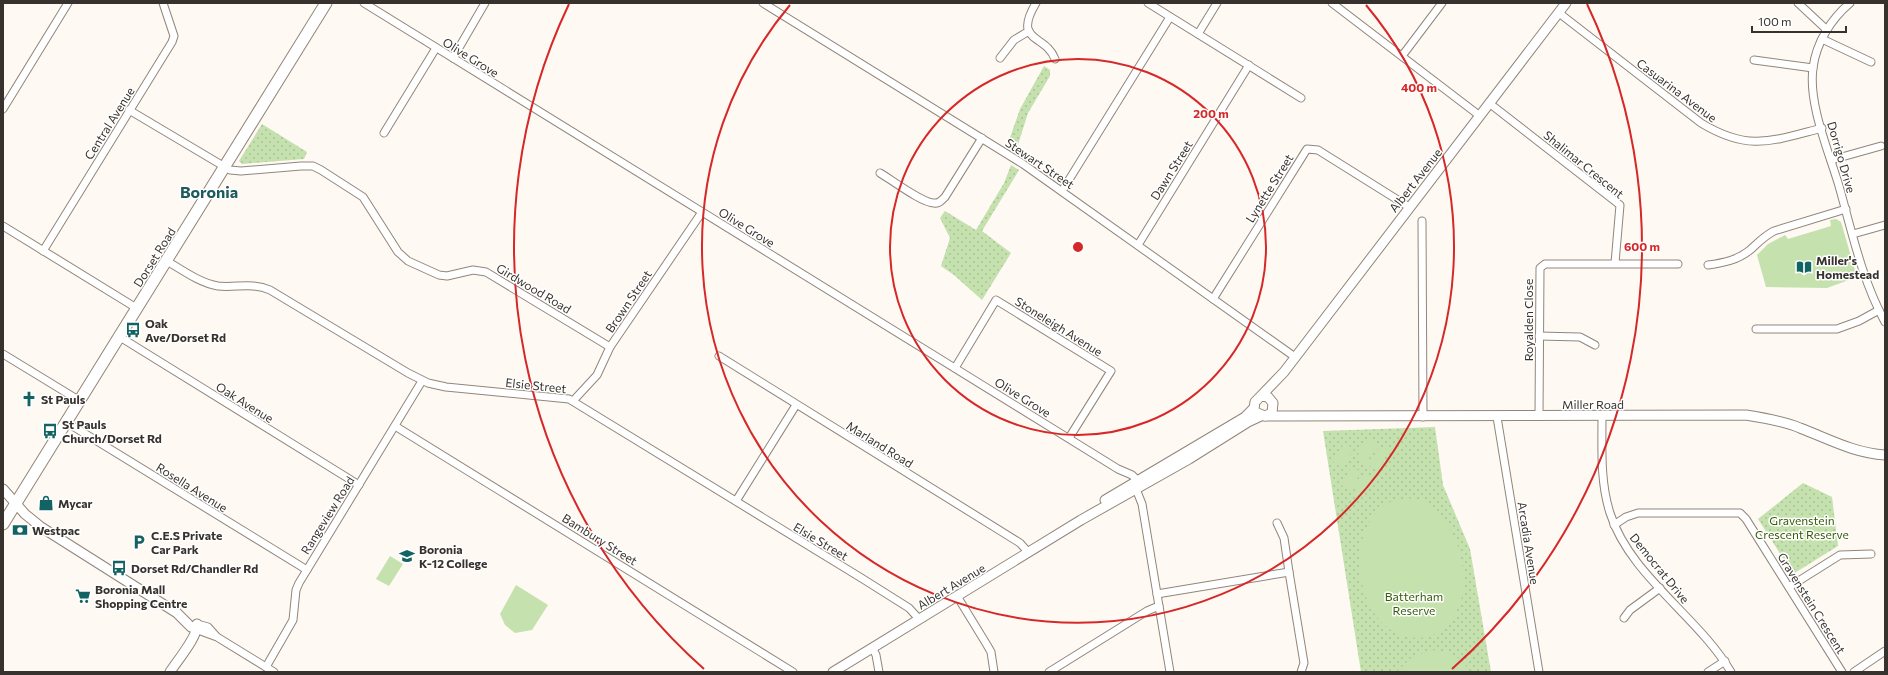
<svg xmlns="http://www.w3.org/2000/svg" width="1888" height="675" viewBox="0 0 1888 675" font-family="Commissioner,sans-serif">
<defs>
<pattern id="park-dots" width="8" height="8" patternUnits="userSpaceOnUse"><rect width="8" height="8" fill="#c4e1ae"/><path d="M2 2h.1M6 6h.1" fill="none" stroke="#a9c296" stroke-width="1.8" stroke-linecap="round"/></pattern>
</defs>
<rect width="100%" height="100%" fill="#fef9f3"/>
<g fill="url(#park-dots)">
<polygon points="1044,66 1050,70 1050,76 1028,113 1016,151 1007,146 1020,109"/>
<polygon points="262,124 307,152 304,159 242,164 239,161"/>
<polygon points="1011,165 1019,170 982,231 1011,253 982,300 954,275 941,266 950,238 940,218 945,211 976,230 1004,183"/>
<polygon points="1435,427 1443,485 1470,549 1491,672 1361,672 1323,431"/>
<polygon points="1803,483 1832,497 1838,546 1793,574 1758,519"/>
</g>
<g fill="#c4e1ae">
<polygon points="1836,219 1841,222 1857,277 1827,288 1766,287 1757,255 1768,244 1785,235 1788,239 1831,226 1830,220"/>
<polygon points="1367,439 1377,445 1366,464 1356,458"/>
<polygon points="1344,443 1354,449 1342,468 1333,462"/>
<polygon points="1380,446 1389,451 1377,471 1368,465"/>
<polygon points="1352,466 1361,472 1350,491 1341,485"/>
<polygon points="1364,474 1373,479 1362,498 1353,493"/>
<path d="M 1402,499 C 1408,499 1418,498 1423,501 C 1453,513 1469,567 1462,596 C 1458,612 1448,632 1430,636 C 1362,654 1334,536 1388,503 C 1392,501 1398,500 1402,499 Z"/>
<polygon points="1819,529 1824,541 1813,546 1807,534"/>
<polygon points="390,556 403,564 389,586 376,579"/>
<polygon points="516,585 548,605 532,630 515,633 505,625 500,614"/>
<path d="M 1431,650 C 1448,651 1461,656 1470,672 L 1396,672 L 1411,658 Z"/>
</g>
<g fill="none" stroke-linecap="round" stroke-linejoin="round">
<g stroke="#92867a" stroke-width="9">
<g id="street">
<polyline points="364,3 1118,469 1132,475 1137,480"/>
<polyline points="763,3 1023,164 1295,357"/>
<path d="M 1036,3 C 1012,43 1046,34 1055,59"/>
<polyline points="1148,3 1301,98"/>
<polyline points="1332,3 1480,116"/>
<polyline points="1798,3 1827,30"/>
<path d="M 1850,3 C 1831,19 1816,43 1813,68 C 1808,104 1829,152 1839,186 C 1852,232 1862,280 1885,322"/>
<path d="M 1559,13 L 1701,123 C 1749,152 1772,141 1822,128"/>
<polyline points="1198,34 1217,3"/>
<polyline points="1822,39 1871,62"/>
<polyline points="1402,56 1442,3"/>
<polyline points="453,58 485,3"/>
<polyline points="1000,58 1014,40 1029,31"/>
<polyline points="1754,60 1813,68"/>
<polyline points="1489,103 1620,205 1615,263"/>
<polyline points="3,109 68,3"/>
<polyline points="129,110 230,170 241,171 301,166 313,166 321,170 363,197 398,252 408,261 439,275 447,276 473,270 486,272 610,347"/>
<polyline points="384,133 436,48"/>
<polyline points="1831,160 1881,146"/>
<path d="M 880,173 C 892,180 922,203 934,203 C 939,204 942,200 945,197 L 982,138"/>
<polyline points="1062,191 1170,17"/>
<polyline points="1422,221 1423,417"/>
<polyline points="3,226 138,309"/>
<polyline points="1853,234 1885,225"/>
<polyline points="1138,245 1249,65"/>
<polyline points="43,251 172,42 174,36 163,3"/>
<path d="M 167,261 C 182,270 200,283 218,286 C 236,288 252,282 270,290 L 408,373 L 428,383 L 446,387 L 569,399 L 863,579 L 909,608 L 919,619"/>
<path d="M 1708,265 C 1723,263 1738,260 1750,250 C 1758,243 1764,236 1774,231 L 1846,209"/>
<polyline points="1213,299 1307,149 1318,150 1409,207"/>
<polyline points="1756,329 1837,329 1859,321 1879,310"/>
<polyline points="1539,336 1580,337 1595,345"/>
<polyline points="120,337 359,485"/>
<polyline points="3,354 80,401"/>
<polyline points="719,356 1020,543 1028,552"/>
<polyline points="955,368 996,300 1111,371 1069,438"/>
<polyline points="573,401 597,375 610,347 702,212"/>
<polyline points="1539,416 1540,268 1545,264 1678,264"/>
<path d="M 1602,416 C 1602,448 1600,482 1610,513 C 1630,576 1698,616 1731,672"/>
<polyline points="1497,417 1539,672"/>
<polyline points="66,422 307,570"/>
<polyline points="395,426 793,672"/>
<polyline points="1136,489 1142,504 1170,672"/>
<polyline points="736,501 796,405"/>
<polyline points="1277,523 1284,538 1289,572"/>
<polyline points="1614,525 1626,517 1638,513 1740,513 1746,519 1842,672"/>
<polyline points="1789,587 1840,555 1871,554"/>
<polyline points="1157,594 1289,572 1304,663 1301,672"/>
<polyline points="957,596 987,645 991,652 994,672"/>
<polyline points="1624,618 1630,610 1660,588"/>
<polyline points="197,624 208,627 216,636"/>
<polyline points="198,630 217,637 274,672"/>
<polyline points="873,649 876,655 879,672"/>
<polyline points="266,667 293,620 296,590 299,583 422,381"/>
<polyline points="1049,672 1147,611 1159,606"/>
<polyline points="1708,672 1725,661"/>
<polyline points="1854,672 1885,651"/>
</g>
</g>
<g stroke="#92867a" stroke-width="11">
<g id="secondary">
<polyline points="1261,396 1268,397 1273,403 1272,413 1265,416 1255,412 1254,408 1255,402 1284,372 1566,3"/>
<path d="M 1265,416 L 1746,415 C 1765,418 1783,421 1800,428 C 1829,439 1854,453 1885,455"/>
<polyline points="3,489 25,514 41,527 177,613 191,627"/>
<polyline points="1105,500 1245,417 1254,408"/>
<path d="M 170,672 C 177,661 199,635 197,624"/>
<polyline points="833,672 1081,520 1189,459 1248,422 1261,416"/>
</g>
</g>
<g stroke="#92867a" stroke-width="13">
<polyline id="primary" points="3,524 326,3"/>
</g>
<use href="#street" stroke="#fff" stroke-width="7"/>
<use href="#secondary" stroke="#fff" stroke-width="9"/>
<use href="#primary" stroke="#fff" stroke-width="11"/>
</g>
<g fill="none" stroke="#d62828" stroke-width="2">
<circle cx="1078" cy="247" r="188"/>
<path d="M1366 5A376 376 0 1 1 790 5"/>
<path d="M704 669A564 564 0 0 1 569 4M1587 4A564 564 0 0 1 1452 669"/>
</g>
<defs>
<g id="library-bare" transform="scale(1.2)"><path d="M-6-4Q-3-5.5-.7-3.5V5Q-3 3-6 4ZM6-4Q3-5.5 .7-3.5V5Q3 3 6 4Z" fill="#136364" stroke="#fff" stroke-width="2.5" paint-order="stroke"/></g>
<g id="bus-bare" transform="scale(1.2)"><path d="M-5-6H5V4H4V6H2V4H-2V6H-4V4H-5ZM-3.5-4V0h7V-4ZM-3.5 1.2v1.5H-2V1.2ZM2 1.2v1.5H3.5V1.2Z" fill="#136364" stroke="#fff" stroke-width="2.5" paint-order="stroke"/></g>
<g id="church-bare" transform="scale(1.2)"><path d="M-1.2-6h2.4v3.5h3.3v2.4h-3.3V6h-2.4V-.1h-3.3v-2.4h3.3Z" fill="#136364" stroke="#fff" stroke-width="2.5" paint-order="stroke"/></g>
<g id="shop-bare" transform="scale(1.2)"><path d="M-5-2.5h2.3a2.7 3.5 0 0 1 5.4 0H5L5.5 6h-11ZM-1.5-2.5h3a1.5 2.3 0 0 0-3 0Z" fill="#136364" stroke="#fff" stroke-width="2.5" paint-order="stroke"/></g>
<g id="bank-bare" transform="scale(1.2)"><path d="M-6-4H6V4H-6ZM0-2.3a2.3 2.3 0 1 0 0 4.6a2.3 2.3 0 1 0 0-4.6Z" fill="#136364" stroke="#fff" stroke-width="2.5" paint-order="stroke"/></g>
<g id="parking-bare" transform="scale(1.2)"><path d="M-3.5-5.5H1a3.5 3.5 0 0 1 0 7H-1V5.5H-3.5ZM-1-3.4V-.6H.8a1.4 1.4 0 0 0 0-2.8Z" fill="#136364" stroke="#fff" stroke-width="2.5" paint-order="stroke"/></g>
<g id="school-bare" transform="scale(1.2)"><path d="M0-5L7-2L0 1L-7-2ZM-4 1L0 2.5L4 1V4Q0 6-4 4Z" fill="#136364" stroke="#fff" stroke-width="2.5" paint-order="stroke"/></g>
<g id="supermarket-bare" transform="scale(1.2)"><path d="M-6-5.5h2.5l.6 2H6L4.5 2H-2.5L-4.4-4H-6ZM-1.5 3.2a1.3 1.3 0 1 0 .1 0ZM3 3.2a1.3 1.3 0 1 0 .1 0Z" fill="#136364" stroke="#fff" stroke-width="2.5" paint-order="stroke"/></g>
</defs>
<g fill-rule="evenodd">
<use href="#library-bare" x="1804" y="267"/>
<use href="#bus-bare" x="133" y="330"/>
<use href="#church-bare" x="29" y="399"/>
<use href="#bus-bare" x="50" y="431"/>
<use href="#shop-bare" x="46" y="503"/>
<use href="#bank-bare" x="20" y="530"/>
<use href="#parking-bare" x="139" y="542"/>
<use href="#school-bare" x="407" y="556"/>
<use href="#bus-bare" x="119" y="568"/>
<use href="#supermarket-bare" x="83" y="596"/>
</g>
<g text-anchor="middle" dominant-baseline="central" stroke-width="3" stroke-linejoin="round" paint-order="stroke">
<g font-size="12" fill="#37322d" stroke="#fff">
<text transform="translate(471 57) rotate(32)">Olive Grove</text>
<text transform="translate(1677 90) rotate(37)">Casuarina Avenue</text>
<text transform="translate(109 123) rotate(-58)">Central Avenue</text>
<text transform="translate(1842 157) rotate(74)">Dorrigo Drive</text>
<text transform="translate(1040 163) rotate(34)">Stewart Street</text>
<text transform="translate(1584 164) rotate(39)">Shalimar Crescent</text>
<text transform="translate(1171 170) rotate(-58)">Dawn Street</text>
<text transform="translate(1415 180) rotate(-52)">Albert Avenue</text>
<text transform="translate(1269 188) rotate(-58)">Lynette Street</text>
<text transform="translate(747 227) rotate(32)">Olive Grove</text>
<text transform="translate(154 257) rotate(-58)">Dorset Road</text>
<text transform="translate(534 288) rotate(31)">Girdwood Road</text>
<text transform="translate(628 301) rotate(-56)">Brown Street</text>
<text transform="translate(1528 320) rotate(-90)">Royalden Close</text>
<text transform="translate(1059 326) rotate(32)">Stoneleigh Avenue</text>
<text transform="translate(536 385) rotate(6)">Elsie Street</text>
<text transform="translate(1023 397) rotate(32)">Olive Grove</text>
<text transform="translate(245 402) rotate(32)">Oak Avenue</text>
<text x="1593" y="404">Miller Road</text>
<text transform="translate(880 444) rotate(32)">Marland Road</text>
<text transform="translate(192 487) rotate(32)">Rosella Avenue</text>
<text transform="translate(327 515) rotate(-58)">Rangeview Road</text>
<text transform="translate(600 539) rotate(32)">Bambury Street</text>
<text transform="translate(821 541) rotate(31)">Elsie Street</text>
<text transform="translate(1529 543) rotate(81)">Arcadia Avenue</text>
<text transform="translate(1660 568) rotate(51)">Democrat Drive</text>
<text transform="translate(951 586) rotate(-31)">Albert Avenue</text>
<text transform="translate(1812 603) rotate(58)">Gravenstein Crescent</text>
</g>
<g font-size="12" font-weight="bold" fill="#37322d" stroke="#fff" text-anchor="start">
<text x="1816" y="260">Miller's<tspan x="1816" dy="14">Homestead</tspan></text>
<text x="145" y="323">Oak<tspan x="145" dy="14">Ave/Dorset Rd</tspan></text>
<text x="41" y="399">St Pauls</text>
<text x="62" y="424">St Pauls<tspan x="62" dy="14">Church/Dorset Rd</tspan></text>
<text x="58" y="503">Mycar</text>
<text x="32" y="530">Westpac</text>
<text x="151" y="535">C.E.S Private<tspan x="151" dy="14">Car Park</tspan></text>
<text x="419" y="549">Boronia<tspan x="419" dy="14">K-12 College</tspan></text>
<text x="131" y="568">Dorset Rd/Chandler Rd</text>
<text x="95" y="589">Boronia Mall<tspan x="95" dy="14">Shopping Centre</tspan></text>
</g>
<g font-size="12" fill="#365c04" stroke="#fff">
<text x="1802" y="520">Gravenstein<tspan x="1802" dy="14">Crescent Reserve</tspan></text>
<text x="1414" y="596">Batterham<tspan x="1414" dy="14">Reserve</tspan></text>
</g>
<g font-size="16" font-weight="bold" fill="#205b5c" stroke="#fff">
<text x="209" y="191">Boronia</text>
</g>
</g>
<circle cx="1078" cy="247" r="6" fill="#d62828" stroke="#fff" stroke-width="2"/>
<g font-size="12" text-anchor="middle" font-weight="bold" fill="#d62828" stroke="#fff" stroke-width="3" stroke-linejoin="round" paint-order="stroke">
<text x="1419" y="92">400 m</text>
<text x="1211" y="118">200 m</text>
<text x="1642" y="251">600 m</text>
</g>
<rect width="1888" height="675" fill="none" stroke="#37322d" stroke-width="8"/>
<path d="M1752 26v6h94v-6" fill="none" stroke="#37322d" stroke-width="2"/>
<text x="1758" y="26" font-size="12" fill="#37322d" stroke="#ffffff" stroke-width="3" paint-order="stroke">100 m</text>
</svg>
